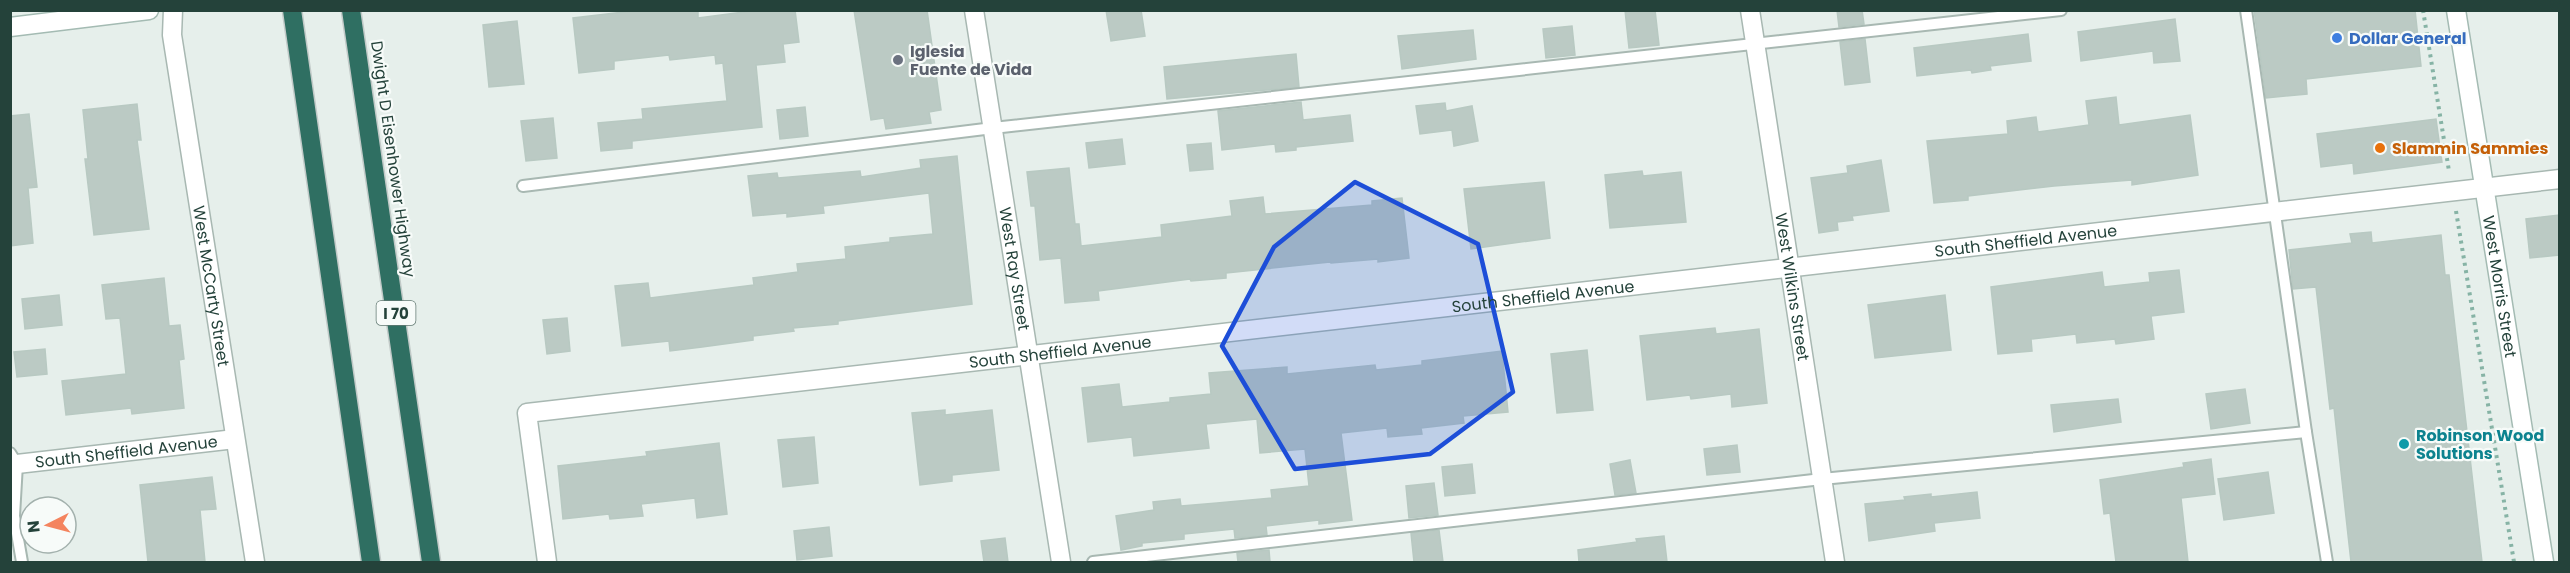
<svg xmlns="http://www.w3.org/2000/svg" width="2570" height="573" viewBox="0 0 2570 573" font-family="Poppins,sans-serif">
<rect width="100%" height="100%" fill="#e6efeb"/>
<g fill="#bbcac4" stroke="#b8c9c2" stroke-width="1.5">
<polygon points="641,10 698,10 698,18 759,10 795,10 799,42 783,44 785,62 756,65 762,127 632,141 632,148 601,151 598,123 643,119 642,109 727,101 723,63 716,64 715,55 670,60 669,55 614,61 614,69 579,73 573,18"/>
<polygon points="854,10 927,10 941,110 929,112 931,123 886,129 884,118 871,120"/>
<polygon points="1106,10 1141,10 1145,36 1111,41"/>
<polygon points="1625,10 1655,10 1659,45 1629,48"/>
<polygon points="1837,10 1862,10 1864,24 1839,27"/>
<polygon points="2254,10 2415,10 2421,66 2306,79 2307,94 2266,98"/>
<polygon points="2175,19 2180,61 2154,63 2153,51 2081,61 2078,32"/>
<polygon points="517,21 524,84 489,87 483,25"/>
<polygon points="1572,26 1575,55 1546,58 1543,29"/>
<polygon points="1473,30 1476,59 1402,69 1398,36"/>
<polygon points="2028,34 2031,61 1990,66 1991,70 1972,73 1971,70 1917,76 1914,48"/>
<polygon points="1865,39 1870,82 1845,85 1840,42"/>
<polygon points="1296,54 1299,87 1167,99 1164,67"/>
<polygon points="2116,97 2119,125 2190,115 2198,175 2132,185 2132,180 2054,186 1968,196 1968,200 1934,203 1927,141 2008,134 2007,121 2036,117 2038,132 2089,125 2086,101"/>
<polygon points="1301,102 1303,120 1350,115 1353,141 1296,147 1296,150 1276,152 1275,144 1222,150 1218,111"/>
<polygon points="1445,103 1446,111 1472,106 1478,141 1454,146 1452,130 1420,134 1416,106"/>
<polygon points="137,104 141,140 137,140 149,229 94,235 85,159 88,159 83,110"/>
<polygon points="805,107 808,136 780,139 777,110"/>
<polygon points="29,114 37,187 28,188 33,243 10,246 10,116"/>
<polygon points="553,118 557,158 526,161 521,121"/>
<polygon points="2436,119 2442,162 2354,174 2353,163 2321,167 2317,134"/>
<polygon points="1122,139 1125,164 1089,168 1086,143"/>
<polygon points="1211,143 1213,169 1190,171 1187,145"/>
<polygon points="957,156 972,304 838,321 838,324 793,328 794,331 753,336 753,340 702,347 670,351 669,341 622,346 615,286 648,283 650,298 754,285 753,278 798,272 797,264 846,259 845,247 890,242 890,238 933,234 929,193 823,206 824,213 787,217 787,213 753,216 748,176 777,173 778,178 860,171 861,177 921,168 920,160"/>
<polygon points="1881,160 1889,211 1852,216 1853,220 1837,222 1838,230 1819,233 1811,178 1848,173 1847,166"/>
<polygon points="1069,168 1075,224 1079,224 1081,246 1162,237 1161,225 1232,216 1230,201 1263,197 1265,214 1372,205 1372,201 1402,198 1409,258 1378,262 1378,259 1331,263 1330,262 1226,273 1226,278 1191,281 1190,279 1098,291 1099,300 1065,303 1061,258 1040,260 1035,206 1031,206 1027,172"/>
<polygon points="1642,171 1643,176 1681,172 1686,222 1610,228 1605,175"/>
<polygon points="1544,182 1550,238 1471,249 1464,189"/>
<polygon points="2559,215 2559,255 2530,258 2526,219"/>
<polygon points="2371,232 2372,243 2441,235 2445,275 2449,275 2482,562 2351,562 2334,408 2330,409 2316,287 2293,289 2289,250 2352,243 2350,234"/>
<polygon points="2179,270 2184,312 2151,316 2154,339 2116,344 2115,339 2077,343 2076,334 2031,339 2032,351 1998,354 1991,287 2102,272 2104,287 2150,282 2149,273"/>
<polygon points="164,278 169,326 180,325 184,359 179,360 184,408 132,414 131,408 66,415 62,381 126,374 120,318 106,319 102,285"/>
<polygon points="59,295 62,325 25,329 22,299"/>
<polygon points="1945,295 1951,350 1875,358 1868,305"/>
<polygon points="567,318 570,351 547,354 543,320"/>
<polygon points="1715,328 1716,334 1759,329 1767,403 1732,407 1731,394 1691,399 1690,395 1647,400 1640,336"/>
<polygon points="45,349 47,374 17,377 14,352"/>
<polygon points="1587,350 1593,410 1557,413 1551,354"/>
<polygon points="1502,351 1508,412 1463,416 1464,423 1421,428 1422,434 1388,437 1387,428 1341,433 1352,520 1319,524 1319,520 1266,526 1267,535 1235,538 1234,529 1184,534 1184,539 1142,543 1142,546 1121,550 1116,516 1154,510 1153,502 1180,499 1181,506 1217,503 1272,498 1271,490 1309,486 1305,449 1260,453 1257,419 1206,424 1209,448 1134,456 1132,437 1088,442 1082,388 1119,384 1122,407 1170,402 1170,398 1211,394 1209,373 1287,367 1287,374 1375,365 1376,370 1422,365 1422,361"/>
<polygon points="2245,389 2250,423 2211,429 2206,394"/>
<polygon points="2118,399 2121,422 2054,432 2051,405"/>
<polygon points="945,410 945,415 992,410 999,470 952,475 952,481 920,485 912,413"/>
<polygon points="814,437 818,483 783,487 778,440"/>
<polygon points="719,443 727,514 697,518 695,498 641,504 643,516 610,519 609,514 563,519 558,466 647,456 646,452"/>
<polygon points="1737,445 1740,472 1707,475 1704,449"/>
<polygon points="2211,459 2215,494 2181,498 2188,562 2116,562 2110,513 2104,514 2100,480 2184,467 2183,463"/>
<polygon points="1630,460 1636,493 1615,495 1610,464"/>
<polygon points="1472,464 1475,493 1445,496 1442,467"/>
<polygon points="2268,472 2274,513 2224,520 2218,479"/>
<polygon points="212,477 216,509 200,510 205,562 148,562 140,485"/>
<polygon points="1434,483 1438,515 1409,518 1406,486"/>
<polygon points="1977,492 1980,518 1934,523 1935,531 1869,541 1865,504 1905,500 1904,497 1931,494 1931,497"/>
<polygon points="829,527 832,556 797,560 794,531"/>
<polygon points="1439,530 1443,562 1414,562 1411,533"/>
<polygon points="1664,536 1667,562 1579,562 1578,550 1637,542 1636,539"/>
<polygon points="1005,538 1008,562 984,562 981,541"/>
<polygon points="1269,550 1270,562 1238,562 1237,553"/>
</g>
<g fill="none" stroke-linecap="round" stroke-linejoin="round">
<g stroke="#a8b8b2" stroke-width="14">
<g id="service">
<polyline points="2246,10 2306,432"/>
<polyline points="523,186 993,128 2061,10"/>
<polyline points="10,453 17,464 14,516 22,562"/>
<polyline points="1093,562 1822,479 2306,432 2327,562"/>
</g>
</g>
<g stroke="#a8b8b2" stroke-width="21">
<g id="minor">
<path id="s1" d="M 173,10 L 172,35 L 255,562"/>
<path id="s2" d="M 974,10 L 1061,562"/>
<path id="s3" d="M 1750,10 L 1835,562"/>
<path id="s4" d="M 17,464 L 235,439"/>
<path id="s5" d="M 547,562 L 527,413 L 2560,179"/>
</g>
</g>
<g stroke="#a4bbb3" stroke-width="21">
<g id="secondary">
<path id="s6" d="M 2456,10 L 2544,562"/>
<polyline points="10,27 149,10"/>
</g>
</g>
<g stroke="#c2cac8" stroke-width="21">
<g id="motorway">
<polyline points="292,10 371,562"/>
<polyline points="351,10 431,562"/>
</g>
</g>
<g stroke="#86b3a5" stroke-width="4" stroke-dasharray="3 4.5" stroke-linecap="butt">
<polyline points="2423,10 2449,171"/>
<polyline points="2456,211 2514,562"/>
</g>
<use href="#service" stroke="#fff" stroke-width="10"/>
<use href="#minor" stroke="#fff" stroke-width="18"/>
<use href="#secondary" stroke="#fff" stroke-width="18"/>
<use href="#motorway" stroke="#2f6f62" stroke-width="18"/>
</g>
<path fill="#1d4ed8" fill-opacity="0.2" stroke="#1d4ed8" stroke-width="4.5" stroke-linejoin="round" d="M 1355,182 L 1478,244 L 1513,392 L 1430,454 L 1295,469 L 1222,346 L 1274,247 Z"/>
<circle fill="#3f7fe0" stroke="#f7fbf9" stroke-width="2" cx="2337" cy="38" r="6"/>
<circle fill="#6b7280" stroke="#f7fbf9" stroke-width="2" cx="898" cy="60" r="6"/>
<circle fill="#e8710a" stroke="#f7fbf9" stroke-width="2" cx="2380" cy="148" r="6"/>
<circle fill="#0f9aa8" stroke="#f7fbf9" stroke-width="2" cx="2404" cy="444" r="6"/>
<g text-anchor="middle" dominant-baseline="central" stroke-width="4.5" stroke-linejoin="round" paint-order="stroke">
<rect fill="#f7fbf9" stroke="#637a73" stroke-width="1.5" x="376.5" y="301" width="39" height="24" rx="4.5"/>
<g font-size="15" font-weight="bold" fill="#24423a">
<text x="396" y="313">I 70</text>
</g>
<g font-size="16" font-weight="bold" fill="#366cbe" stroke="#f7fbf9" text-anchor="start">
<text x="2349" y="38">Dollar General</text>
</g>
<g font-size="16" font-weight="bold" fill="#5b616d" stroke="#f7fbf9" text-anchor="start">
<text x="910" y="51">Iglesia<tspan x="910" dy="18">Fuente de Vida</tspan></text>
</g>
<g font-size="16" font-weight="bold" fill="#c56008" stroke="#f7fbf9" text-anchor="start">
<text x="2392" y="148">Slammin Sammies</text>
</g>
<g font-size="16" fill="#24423a" stroke="#f7fbf9">
<text transform="translate(393 159) rotate(82)">Dwight D Eisenhower Highway</text>
<text stroke="none"><textPath href="#s5" startOffset="1659">South Sheffield Avenue</textPath></text>
<text stroke="none"><textPath href="#s2" startOffset="262">West Ray Street</textPath></text>
<text stroke="none"><textPath href="#s1" startOffset="279">West McCarty Street</textPath></text>
<text stroke="none"><textPath href="#s3" startOffset="280">West Wilkins Street</textPath></text>
<text stroke="none"><textPath href="#s6" startOffset="280">West Morris Street</textPath></text>
<text stroke="none"><textPath href="#s5" startOffset="1173">South Sheffield Avenue</textPath></text>
<text stroke="none"><textPath href="#s5" startOffset="687">South Sheffield Avenue</textPath></text>
<text stroke="none"><textPath href="#s4" startOffset="110">South Sheffield Avenue</textPath></text>
</g>
<g font-size="16" font-weight="bold" fill="#0d838f" stroke="#f7fbf9" text-anchor="start">
<text x="2416" y="435">Robinson Wood<tspan x="2416" dy="18">Solutions</tspan></text>
</g>
</g>
<rect width="2570" height="573" fill="none" stroke="#24423a" stroke-width="24"/>
<g transform="translate(48 525) rotate(264)"><circle r="28" fill="#f7fbf9" stroke="#a3b1ad" stroke-width="1.5"/>
<path d="M0-4.5L10 22L0 15L-10 22Z" fill="#f4845f"/>
<text y="-9" font-size="16" font-weight="bold" text-anchor="middle" fill="#24423a">N</text>
</g>
</svg>
